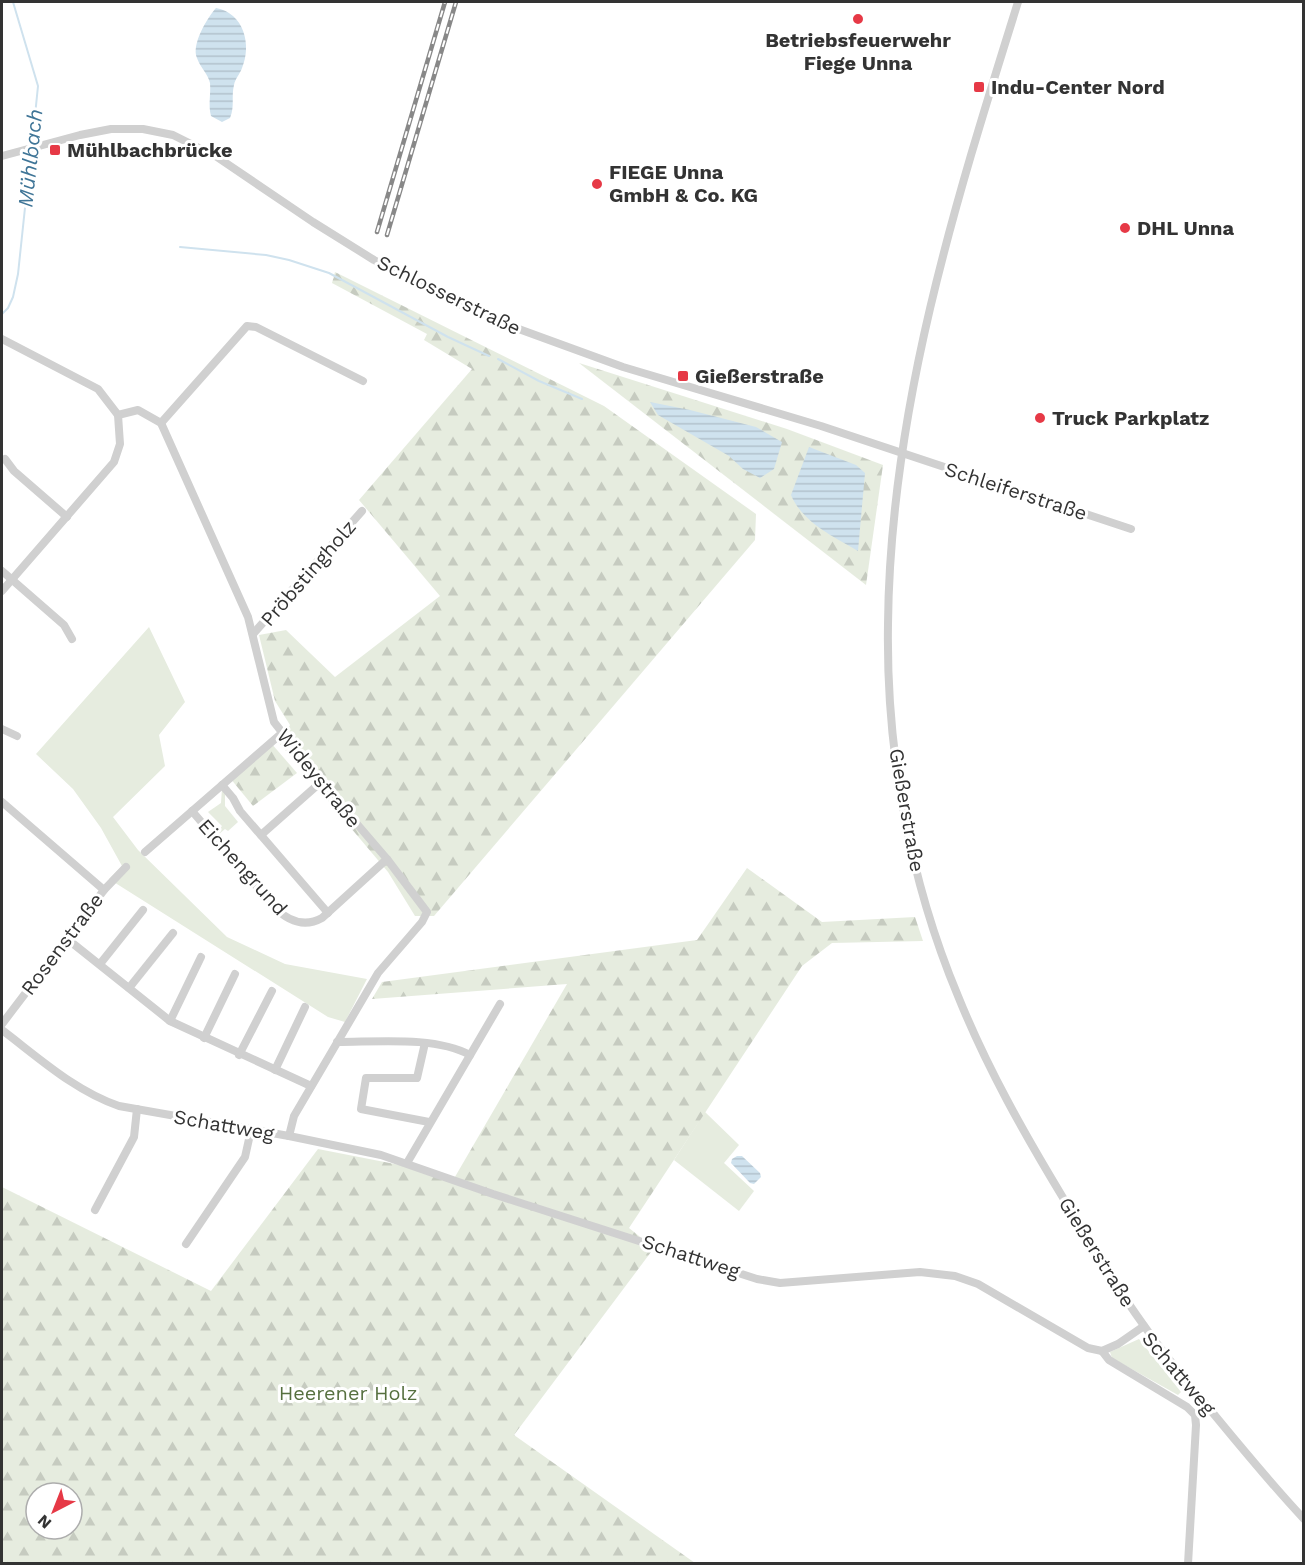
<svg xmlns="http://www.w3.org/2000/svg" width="1305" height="1565" viewBox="0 0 1305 1565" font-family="'Work Sans',sans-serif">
<defs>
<pattern id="forest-firs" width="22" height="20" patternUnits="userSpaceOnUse" patternTransform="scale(1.5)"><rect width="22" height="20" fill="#e6ecdf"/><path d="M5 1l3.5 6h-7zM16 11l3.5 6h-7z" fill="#c6cbc0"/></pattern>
<pattern id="water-rules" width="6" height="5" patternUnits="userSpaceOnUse" patternTransform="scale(1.5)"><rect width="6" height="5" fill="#cfe2ee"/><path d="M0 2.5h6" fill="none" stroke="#b2c2cd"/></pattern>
</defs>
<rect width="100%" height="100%" fill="#fff"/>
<g fill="#e6ecdf">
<polygon points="149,627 185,702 159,735 165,766 113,817 138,850 227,937 285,964 367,979 345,1022 328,1017 109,879 122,866 101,828 73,789 36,754"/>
<polygon points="222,788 225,791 225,806 238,822 228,831 225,829 219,834 217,832 222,826 208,812 221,803"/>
<polygon points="705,1112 739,1145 724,1163 754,1191 739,1211 674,1160"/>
<polygon points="1139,1339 1181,1392 1178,1395 1112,1358 1110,1352"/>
</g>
<g fill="url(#forest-firs)" fill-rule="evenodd">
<polygon points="335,272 604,406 756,514 755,540 434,916 415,916 388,872 280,744 290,725 275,701 259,635 286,630 335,677 440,596 359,500 472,369 424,340 427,334 332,283"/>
<polygon points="579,363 787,429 883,465 866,585"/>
<polygon points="271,743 297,773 253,806 230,778"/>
<path d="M 747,868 L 822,922 L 915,917 L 923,941 L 832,943 L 802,966 L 629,1228 L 654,1248 L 514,1435 L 695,1563 L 2,1563 L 2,1187 L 211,1291 L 318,1149 L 405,1166 L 452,1182 L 567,984 L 372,999 L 382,982 L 697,940 ZM 36,1493 L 72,1493 L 72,1529 L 36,1529 Z"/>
</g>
<g fill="url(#water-rules)">
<path d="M 216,8 C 244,13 252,45 242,68 C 240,74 235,79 234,85 C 231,98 235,105 230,118 L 222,122 L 211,116 C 208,104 211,95 210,83 C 208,74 200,67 197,58 C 191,45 207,18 216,8 Z"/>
<polygon points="650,402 690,410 756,427 782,442 774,469 760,478 743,469 729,456 658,415"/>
<path d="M 809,447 L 856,465 L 865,473 L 858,551 C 834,537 802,522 791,495 Z"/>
<polygon points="737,1156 742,1156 760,1173 761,1177 754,1184 750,1183 731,1163 732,1159"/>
</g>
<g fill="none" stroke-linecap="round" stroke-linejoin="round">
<g stroke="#cfe2ee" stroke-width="2">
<polyline points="13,2 38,86 32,145"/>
<polyline points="180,247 266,255 289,260 329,273 448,337 489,356"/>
<polyline points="2,314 8,308 13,297 18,274 31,151"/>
<polyline points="498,359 539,381 582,399"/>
</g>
<g stroke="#d0d0d0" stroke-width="8">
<path d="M 1018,2 C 955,203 890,410 888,624 C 886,750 909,879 958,996 C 987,1068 1025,1135 1065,1201 C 1090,1244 1116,1287 1145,1327 C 1167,1359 1193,1388 1217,1418 C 1245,1452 1273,1486 1304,1519"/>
<polyline points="2,156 80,135 111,129 143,129 173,135 217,157 313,222 374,260 457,303 516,328 623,367 821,426 1131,529"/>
<polyline points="2,339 98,389 118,415 138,410 161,423 248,617 274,722 321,782 387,859 427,912 422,922 378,973 294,1116 289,1136"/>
<polyline points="161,423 247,326 256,327 363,381"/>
<polyline points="5,459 14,471 67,517"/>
<polyline points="2,571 64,625 72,639"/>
<polyline points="2,591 114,462 120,444 118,415"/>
<polyline points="253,634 362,511"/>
<polyline points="2,729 17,736"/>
<polyline points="222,785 233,798 240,811 328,913"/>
<polyline points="2,802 104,890"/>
<path d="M 192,811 L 274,907 C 288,921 304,928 322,918 L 387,859"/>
<polyline points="261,835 321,782"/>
<polyline points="145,852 282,733"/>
<polyline points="66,938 170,1021 311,1086"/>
<polyline points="100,964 143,910"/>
<polyline points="129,988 173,933"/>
<polyline points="170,1021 201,957"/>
<polyline points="2,1024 104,890 126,867"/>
<path d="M 2,1030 C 39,1058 75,1091 119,1106 L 289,1136 L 381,1155 L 493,1194 L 757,1279 L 780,1283 L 920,1272 L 955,1276 L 978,1284 L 1088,1348 L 1102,1351 L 1118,1344 L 1144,1326"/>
<polyline points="204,1038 235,974"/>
<path d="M 337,1042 C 378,1042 435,1036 470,1055"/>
<polyline points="425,1043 417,1078 366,1078 361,1109 429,1122"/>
<polyline points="239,1055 272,991"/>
<polyline points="275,1070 305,1007"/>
<polyline points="407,1163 500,1004"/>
<polyline points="95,1210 134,1137 137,1109"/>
<polyline points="186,1244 245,1157 251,1130"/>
<polyline points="1102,1351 1109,1360 1187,1407 1195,1415 1196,1425 1188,1564"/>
</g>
<g stroke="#888" stroke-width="4.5">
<g id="rail">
<polyline points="377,232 445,2"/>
<polyline points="387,235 456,2"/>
</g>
</g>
<use href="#rail" stroke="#fff" stroke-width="2" stroke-dasharray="7" stroke-linecap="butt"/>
</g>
<g fill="#e63946" stroke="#fff" stroke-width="2">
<circle cx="858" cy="19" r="6"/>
<rect x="973" y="81" width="12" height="12" rx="3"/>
<rect x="49" y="144" width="12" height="12" rx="3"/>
<circle cx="597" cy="184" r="6"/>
<circle cx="1125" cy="228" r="6"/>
<rect x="677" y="370" width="12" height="12" rx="3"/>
<circle cx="1040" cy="418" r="6"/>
</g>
<g text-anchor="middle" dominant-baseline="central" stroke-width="6" stroke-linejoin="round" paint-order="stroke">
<g font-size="20" font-weight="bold" fill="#333" stroke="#fff" text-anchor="start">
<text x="858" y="40" text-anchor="middle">Betriebsfeuerwehr<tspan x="858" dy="23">Fiege Unna</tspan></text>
<text x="991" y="87">Indu-Center Nord</text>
<text x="67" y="150">Mühlbachbrücke</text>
<text x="609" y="172">FIEGE Unna<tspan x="609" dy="23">GmbH &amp; Co. KG</tspan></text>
<text x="1137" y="228">DHL Unna</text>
<text x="695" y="376">Gießerstraße</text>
<text x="1052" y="418">Truck Parkplatz</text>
</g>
<g font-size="20" fill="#333" stroke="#fff">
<text transform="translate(449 295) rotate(26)">Schlosserstraße</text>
<text transform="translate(1016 491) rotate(18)">Schleiferstraße</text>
<text transform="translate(308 573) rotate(-49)">Pröbstingholz</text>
<text transform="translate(319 778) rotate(51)">Wideystraße</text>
<text transform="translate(907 810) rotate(80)">Gießerstraße</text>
<text transform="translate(243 867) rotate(48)">Eichengrund</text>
<text transform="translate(62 944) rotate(-53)">Rosenstraße</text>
<text transform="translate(224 1125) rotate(10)">Schattweg</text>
<text transform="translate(1097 1252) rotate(58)">Gießerstraße</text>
<text transform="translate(691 1256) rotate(18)">Schattweg</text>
<text transform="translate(1179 1373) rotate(50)">Schattweg</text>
</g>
<g font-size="20" fill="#56703f" stroke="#fff">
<text x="348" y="1393">Heerener Holz</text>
</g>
<g font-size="21" font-style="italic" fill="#3f7597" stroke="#fff">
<text transform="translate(30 158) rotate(-84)">Mühlbach</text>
</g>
</g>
<rect width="1305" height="1565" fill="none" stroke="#333333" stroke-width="6"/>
<g transform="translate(54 1511) rotate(222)"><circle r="28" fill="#ffffff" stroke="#adadad" stroke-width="1.5"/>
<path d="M0-4.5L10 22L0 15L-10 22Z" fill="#e63946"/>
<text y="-9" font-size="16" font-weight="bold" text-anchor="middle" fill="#333333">N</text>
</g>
</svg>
